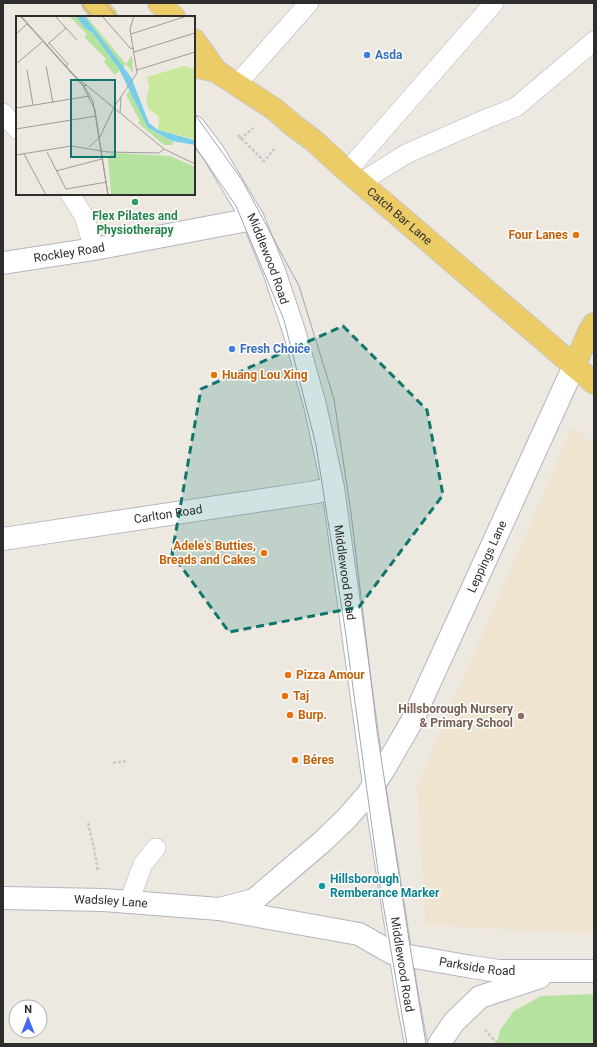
<svg xmlns="http://www.w3.org/2000/svg" width="597" height="1047" viewBox="0 0 597 1047" font-family="Roboto,sans-serif">
<rect width="100%" height="100%" fill="#ede8e0"/>
<polygon fill="#eee4d0" points="572,427 594,444 594,934 426,925 417,786"/>
<polygon fill="#b6e29f" points="594,994 594,1044 497,1044 500,1030 514,1011 541,996"/>
<g fill="none" stroke-linecap="round" stroke-linejoin="round">
<g stroke="#b3b6bf" stroke-width="20">
<g id="service">
<polyline points="237,84 309,3"/>
<polyline points="3,113 17,129"/>
<polyline points="347,171 494,3"/>
<polyline points="361,182 406,154 486,119 516,107 594,41"/>
<polyline points="70,194 84,216 94,249"/>
<polyline points="129,902 143,864 156,848"/>
</g>
</g>
<g stroke="#b3b6bf" stroke-width="24">
<g id="minor">
<path id="s1" d="M 3,263 L 94,249 L 253,219"/>
<path id="s2" d="M 3,539 L 316,492 L 333,488"/>
</g>
</g>
<g stroke="#b3b6bf" stroke-width="24">
<g id="tertiary">
<path id="s3" d="M 194,127 L 213,152 L 253,219 L 274,271 L 294,331 L 315,405 L 333,488 L 374,785 L 407,996 L 416,1044"/>
<path id="s4" d="M 3,898 L 104,900 L 219,909 L 359,934 L 392,953 L 472,967 L 499,971 L 594,971"/>
<path id="s5" d="M 219,909 L 254,900 L 322,842 L 346,819 L 367,795 L 383,771 L 412,721 L 574,366"/>
<polyline points="439,1044 454,1022 480,997 540,977"/>
</g>
</g>
<g stroke="#c8c8c8" stroke-width="24">
<g id="primary">
<polyline points="93,3 106,17"/>
<polyline points="159,3 174,17"/>
<polyline points="194,40 216,71"/>
<path id="s6" d="M 194,66 L 216,71 L 274,109 L 294,126 L 313,140 L 347,171 L 594,383"/>
<polyline points="574,366 590,330 594,324"/>
</g>
</g>
<g stroke="#c8c8c8" stroke-width="2.5" stroke-dasharray="3 2" stroke-linecap="butt">
<polyline points="238,135 264,161 276,147"/>
<polyline points="240,139 253,128"/>
<polyline points="113,763 126,761"/>
<polyline points="88,823 94,848 98,871"/>
<polyline points="485,1030 498,1044"/>
</g>
<use href="#service" stroke="#fff" stroke-width="19"/>
<use href="#minor" stroke="#fff" stroke-width="22"/>
<use href="#tertiary" stroke="#fff" stroke-width="22"/>
<use href="#primary" stroke="#eccc66" stroke-width="22"/>
<g stroke="#a2a5b6" stroke-width="1">
<polyline points="81,3 93,17"/>
<polyline points="105,3 117,17"/>
<polyline points="194,113 242,180 299,286 334,399 351,513 377,731 409,940 426,1044"/>
<polyline points="194,145 236,206 284,320 316,445 345,629 380,886 407,1044"/>
</g>
</g>
<path fill="#0f766e" fill-opacity="0.2" stroke="#0f766e" stroke-width="3" stroke-dasharray="8 5" stroke-linejoin="round" d="M 343,326 L 427,410 L 443,495 L 359,607 L 229,632 L 172,554 L 201,389 Z"/>
<g fill="#3f7fe0" stroke="#fff" stroke-width="1.5">
<circle cx="367" cy="55" r="4"/>
<circle cx="232" cy="349" r="4"/>
</g>
<circle fill="#2e9e5b" stroke="#fff" stroke-width="1.5" cx="135" cy="202" r="4"/>
<g fill="#e8710a" stroke="#fff" stroke-width="1.5">
<circle cx="576" cy="235" r="4"/>
<circle cx="214" cy="375" r="4"/>
<circle cx="264" cy="553" r="4"/>
<circle cx="288" cy="675" r="4"/>
<circle cx="285" cy="696" r="4"/>
<circle cx="290" cy="715" r="4"/>
<circle cx="295" cy="760" r="4"/>
</g>
<circle fill="#8d6e63" stroke="#fff" stroke-width="1.5" cx="521" cy="716" r="4"/>
<circle fill="#0f9aa8" stroke="#fff" stroke-width="1.5" cx="322" cy="886" r="4"/>
<g text-anchor="middle" dominant-baseline="central" stroke-width="3" stroke-linejoin="round" paint-order="stroke">
<g font-size="12" font-weight="bold" fill="#366cbe" stroke="#fff" text-anchor="start">
<text x="375" y="55">Asda</text>
<text x="240" y="349">Fresh Choice</text>
</g>
<g font-size="12" fill="#2d2d2d" stroke="#fff">
<text stroke="none"><textPath href="#s6" startOffset="257">Catch Bar Lane</textPath></text>
<text stroke="none"><textPath href="#s1" startOffset="67">Rockley Road</textPath></text>
<text stroke="none"><textPath href="#s3" startOffset="152">Middlewood Road</textPath></text>
<text stroke="none"><textPath href="#s2" startOffset="167">Carlton Road</textPath></text>
<text stroke="none"><textPath href="#s5" startOffset="458">Leppings Lane</textPath></text>
<text stroke="none"><textPath href="#s3" startOffset="476">Middlewood Road</textPath></text>
<text stroke="none"><textPath href="#s4" startOffset="108">Wadsley Lane</textPath></text>
<text stroke="none"><textPath href="#s3" startOffset="872">Middlewood Road</textPath></text>
<text stroke="none"><textPath href="#s4" startOffset="483">Parkside Road</textPath></text>
</g>
<g font-size="12" font-weight="bold" fill="#27864d" stroke="#fff">
<text x="135" y="216">Flex Pilates and<tspan x="135" dy="14">Physiotherapy</tspan></text>
</g>
<g font-size="12" font-weight="bold" fill="#c56008" stroke="#fff" text-anchor="start">
<text x="568" y="235" text-anchor="end">Four Lanes</text>
<text x="222" y="375">Huang Lou Xing</text>
<text x="256" y="546" text-anchor="end">Adele's Butties,<tspan x="256" dy="14">Breads and Cakes</tspan></text>
<text x="296" y="675">Pizza Amour</text>
<text x="293" y="696">Taj</text>
<text x="298" y="715">Burp.</text>
<text x="303" y="760">Béres</text>
</g>
<g font-size="12" font-weight="bold" fill="#785e54" stroke="#fff" text-anchor="end">
<text x="513" y="709">Hillsborough Nursery<tspan x="513" dy="14">&amp; Primary School</tspan></text>
</g>
<g font-size="12" font-weight="bold" fill="#0d838f" stroke="#fff" text-anchor="start">
<text x="330" y="879">Hillsborough<tspan x="330" dy="14">Remberance Marker</tspan></text>
</g>
</g>
<g transform="translate(16 16)">
<rect width="179" height="179" fill="#ede8e0"/>
<path d="M 53,0 L 70,0 L 110,48 L 116,39 L 117,57 L 110,48 L 99,59 L 88,46 L 90,43 L 68,21 L 71,18 ZM 114,74 L 132,112 L 157,126 L 156,129 L 148,129 L 122,107 L 124,105 L 110,79 ZM 100,137 L 154,140 L 179,151 L 179,179 L 95,179 L 92,142 L 95,138 Z" fill="#b6e29f"/>
<path d="M 168,50 L 179,53 L 178,123 L 142,114 L 143,101 L 133,93 L 130,86 L 133,72 L 131,61 Z" fill="#c8e89b"/>
<path d="M 60,0 L 68,0 L 115,61 L 133,107 L 142,114 L 178,124 L 179,129 L 156,125 L 132,112 L 102,51 L 76,16 L 69,12 Z" fill="#78cdeb"/>
<path fill="none" stroke="#a09d98" stroke-width="1" d="M 4,0 L 67,70 L 71,69M 5,0 L 68,70 L 77,85 L 92,179M 39,0 L 61,24M 86,0 L 114,32 L 118,33M 0,18 L 11,8M 115,18 L 171,0M 33,27 L 52,48 L 50,51M 32,28 L 50,12M 118,36 L 179,17M 0,48 L 26,26M 30,50 L 37,87M 11,54 L 17,89M 121,54 L 179,36M 53,55 L 148,133 L 179,148M 67,70 L 79,94 L 92,179M 98,91 L 121,57 L 114,13 L 118,0M 0,92 L 74,80M 104,97 L 105,81M 0,113 L 80,100M 73,131 L 84,121 L 98,91M 31,136 L 50,173 L 91,166M 8,138 L 30,179M 0,139 L 55,130 L 92,136 L 143,137 L 148,133M 40,155 L 86,143"/>
<path fill="#0f766e" fill-opacity="0.15" stroke="#0f766e" stroke-width="2" d="M 55,64 L 99,64 L 99,141 L 55,141 Z"/>
<rect width="179" height="179" fill="none" stroke="#2d2d2d" stroke-width="2"/>
</g>
<rect width="597" height="1047" fill="none" stroke="#2d2d2d" stroke-width="8"/>
<g transform="translate(28 1019)"><circle r="19" fill="#ffffff" stroke="#ababab"/>
<path d="M0-3L7 15L0 10L-7 15Z" fill="#4768f3"/>
<text y="-6" font-size="11" font-weight="bold" text-anchor="middle" fill="#2d2d2d">N</text>
</g>
</svg>
